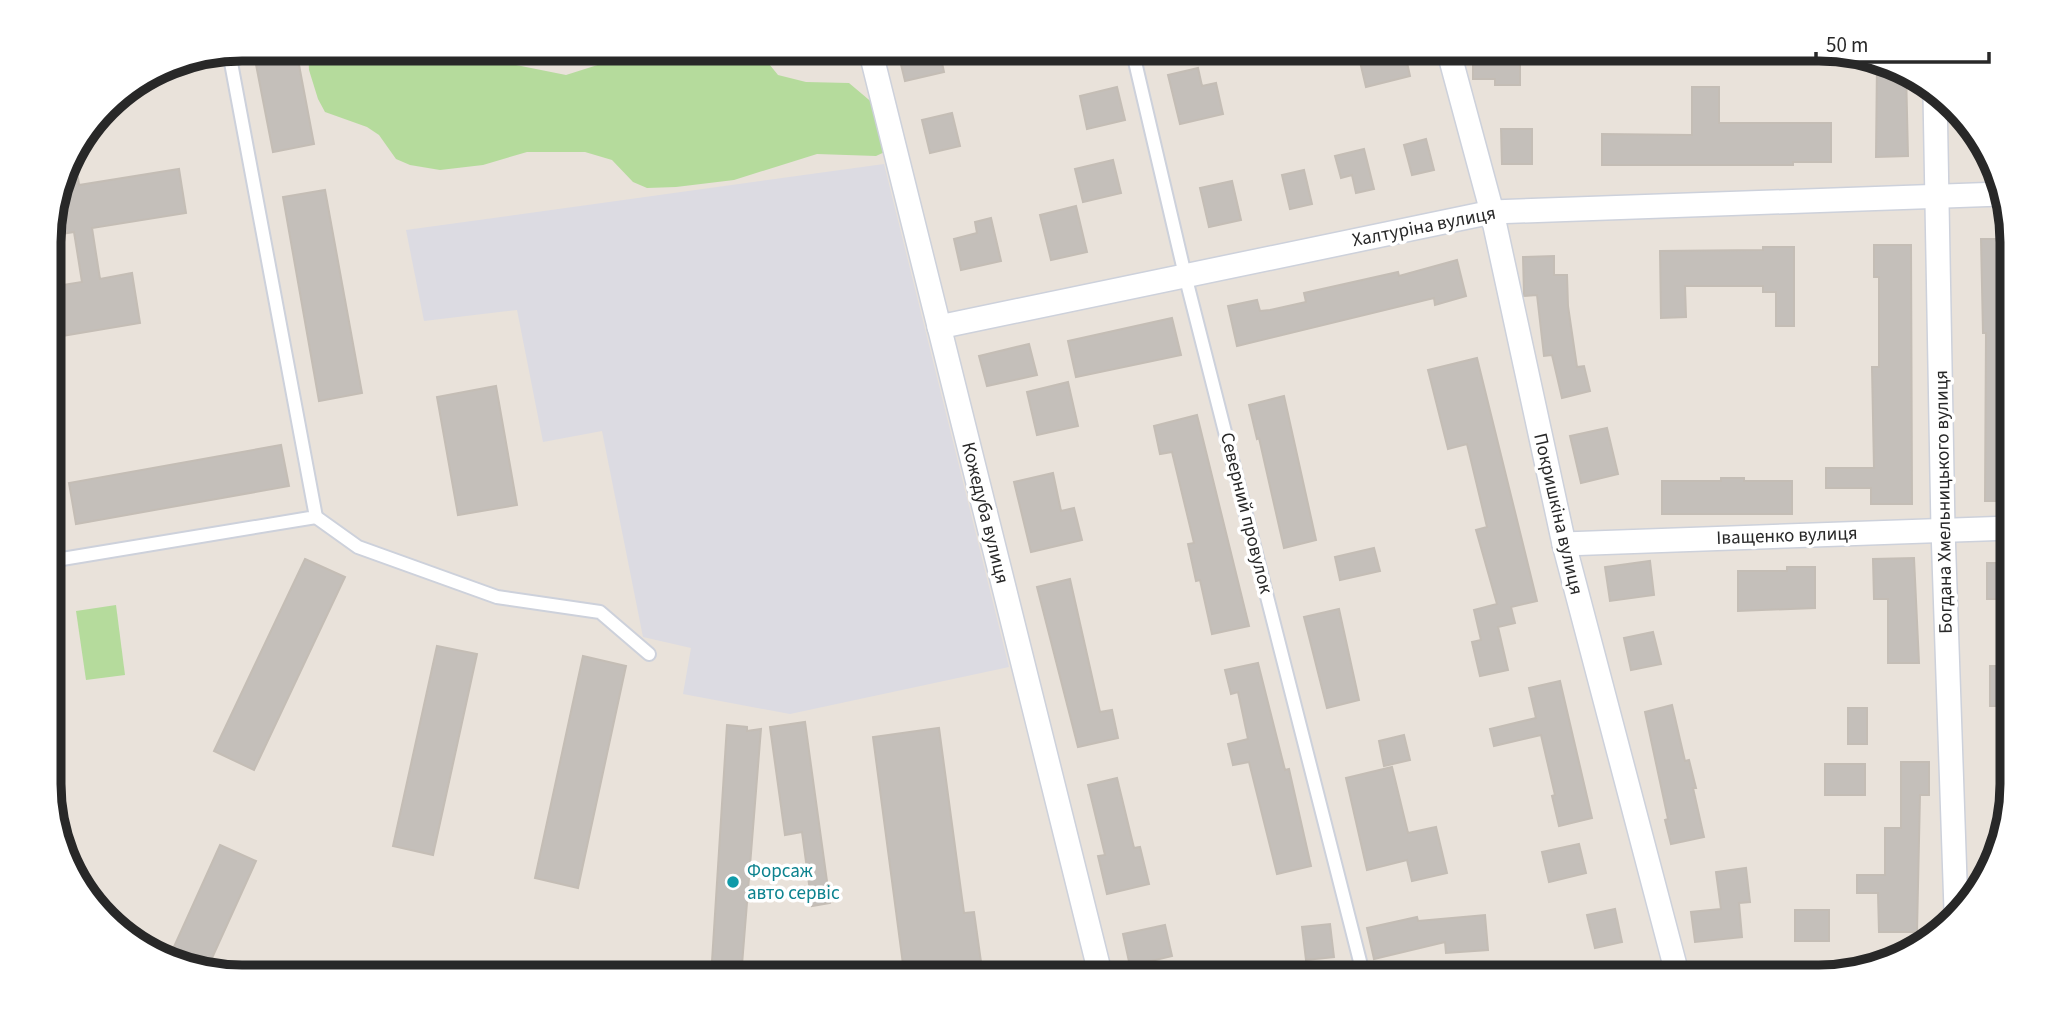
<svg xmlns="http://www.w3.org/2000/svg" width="2061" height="1026" viewBox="0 0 2061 1026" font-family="'Source Sans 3',sans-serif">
<rect width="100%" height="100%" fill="#e9e2da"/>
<polygon fill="#dcdbe2" points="884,164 1009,667 790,714 683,694 691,648 643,637 602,431 543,442 517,310 424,321 406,230"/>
<g fill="#b5db9c">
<polygon points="308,49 494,49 511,64 566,75 607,62 621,49 757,49 778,75 806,82 849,83 881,110 889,150 876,156 817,154 734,180 676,187 647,188 633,182 612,160 585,152 527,152 483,165 440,170 410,165 396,159 379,135 367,127 325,112 318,99 309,70"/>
<polygon points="116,605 125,675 86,680 76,611"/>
</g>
<g fill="#c4bfba" stroke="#c4bdb5" stroke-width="2">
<polygon points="253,49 296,49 314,144 273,152"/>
<polygon points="911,49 939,49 944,72 905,81 898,52"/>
<polygon points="1357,49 1404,49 1410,76 1366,87"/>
<polygon points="1473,49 1520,49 1520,85 1495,85 1495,79 1473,79"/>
<polygon points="1877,62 1906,70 1908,156 1876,157"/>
<polygon points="1198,68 1202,86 1216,83 1223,114 1180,124 1168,75"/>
<polygon points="1117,87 1125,120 1087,129 1080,96"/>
<polygon points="1692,87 1719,87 1719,123 1831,123 1831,162 1793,162 1793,165 1602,165 1602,134 1692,135"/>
<polygon points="952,113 960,146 930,153 922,120"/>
<polygon points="1501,129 1532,129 1532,164 1502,164"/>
<polygon points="1426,139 1434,170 1412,175 1404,145"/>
<polygon points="1364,149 1374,189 1356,193 1352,175 1341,178 1335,156"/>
<polygon points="74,150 79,185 179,169 186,213 92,228 100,279 132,273 140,323 50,338 50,287 82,282 74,232 49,236 69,156"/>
<polygon points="1113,160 1121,193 1083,202 1075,169"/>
<polygon points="1304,170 1312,204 1290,209 1282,175"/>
<polygon points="1232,181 1241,220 1209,227 1200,188"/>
<polygon points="325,190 362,393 319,401 283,197"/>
<polygon points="1076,206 1087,252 1051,260 1040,215"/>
<polygon points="991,218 1001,261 961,270 954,239 977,233 975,222"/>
<polygon points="1981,239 2010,239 2011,501 1985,501 1986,333 1983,333"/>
<polygon points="1874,245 1911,245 1912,504 1871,504 1871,488 1826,488 1826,468 1874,468 1872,367 1879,367 1879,277 1874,277"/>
<polygon points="1763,247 1794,247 1794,326 1776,326 1776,292 1763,292 1763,286 1685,286 1686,317 1661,318 1660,251 1763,250"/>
<polygon points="1554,256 1554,275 1567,275 1568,306 1577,367 1584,366 1590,391 1562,398 1552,355 1544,356 1537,295 1524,296 1524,294 1523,257"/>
<polygon points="1457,260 1466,296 1435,305 1434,298 1237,346 1228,306 1257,300 1260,311 1270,310 1306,302 1304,293 1398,272 1399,276"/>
<polygon points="1172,318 1181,355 1076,377 1068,341"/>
<polygon points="1029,344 1037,375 987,386 979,356"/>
<polygon points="1477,358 1537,601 1511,607 1515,623 1498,627 1508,670 1480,676 1472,642 1481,640 1474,610 1497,604 1476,530 1487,527 1467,444 1448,449 1428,370"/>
<polygon points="1068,382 1078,426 1037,435 1027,392"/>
<polygon points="496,386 517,505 458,515 437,397"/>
<polygon points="1284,396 1316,540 1284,548 1259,438 1257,439 1249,405"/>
<polygon points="1197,415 1249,626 1212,634 1200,580 1196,581 1188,544 1194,543 1172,452 1160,454 1154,426"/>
<polygon points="1607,428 1618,474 1581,483 1570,436"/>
<polygon points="281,445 289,486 76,524 69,483"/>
<polygon points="1053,473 1061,511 1074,508 1082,540 1031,552 1014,482"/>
<polygon points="1721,478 1744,478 1744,481 1792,481 1792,514 1662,514 1662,481 1721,481"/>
<polygon points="1374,548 1380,571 1340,580 1335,557"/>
<polygon points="1914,558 1919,663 1888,663 1888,599 1874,599 1873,559"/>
<polygon points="305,559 345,577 254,770 214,751"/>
<polygon points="1650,561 1654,595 1610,601 1605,567"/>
<rect x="1987" y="563" width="24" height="36"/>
<polygon points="1787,567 1815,567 1815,608 1738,611 1738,571 1787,571"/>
<polygon points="1070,579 1100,712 1112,710 1118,738 1078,747 1037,587"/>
<polygon points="1339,609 1359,700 1327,708 1304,617"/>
<polygon points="1653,632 1661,664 1631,670 1624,638"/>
<polygon points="437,646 477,654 433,855 393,846"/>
<polygon points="583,656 626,666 578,888 535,878"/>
<polygon points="1258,663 1285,770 1289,769 1311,866 1277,874 1249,762 1233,765 1228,744 1248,739 1238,692 1231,694 1225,670"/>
<rect x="1990" y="666" width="22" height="40"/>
<polygon points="1560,681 1592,818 1559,826 1552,796 1555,795 1541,735 1494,746 1490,729 1536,718 1529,688"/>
<polygon points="1672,705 1685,761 1689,760 1696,788 1693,788 1704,837 1671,844 1665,820 1668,819 1645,712"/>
<rect x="1848" y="708" width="19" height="36"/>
<polygon points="805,722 830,903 812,906 802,832 785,835 770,727"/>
<polygon points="727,725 747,727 747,731 761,729 741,977 711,977"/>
<polygon points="939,728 964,913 974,912 981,962 904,972 873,737"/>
<polygon points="1404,735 1410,760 1384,766 1379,741"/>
<polygon points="1901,762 1929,762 1929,795 1920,795 1917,932 1879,932 1878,893 1857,893 1857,875 1885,875 1885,828 1901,828"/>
<rect x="1825" y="764" width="40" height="31"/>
<polygon points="1392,767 1408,833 1436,827 1447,873 1412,881 1407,860 1367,870 1346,778"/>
<polygon points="1117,778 1134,848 1140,847 1149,884 1107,894 1098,856 1105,855 1088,785"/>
<polygon points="1579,844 1586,873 1549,882 1542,852"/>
<polygon points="220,845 256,861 207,969 168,960"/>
<polygon points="1746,868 1750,902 1739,903 1742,937 1695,942 1691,912 1721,909 1716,872"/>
<polygon points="1615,909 1622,942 1595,948 1587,915"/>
<rect x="1795" y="910" width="34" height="31"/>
<polygon points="1485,915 1488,950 1446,953 1445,942 1374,959 1367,928 1417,917 1418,921"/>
<polygon points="1330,924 1334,957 1306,960 1302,927"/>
<polygon points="1165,925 1172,956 1130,966 1123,934"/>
</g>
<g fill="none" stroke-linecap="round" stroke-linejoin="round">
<g stroke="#cdd1db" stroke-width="16">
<g id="service">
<polyline points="1132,49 1185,275 1364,977"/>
<polyline points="316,517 358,547 497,597 600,612 649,654"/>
<polyline points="50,561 316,517 229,52"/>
</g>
</g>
<g stroke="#cdd1db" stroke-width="26">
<g id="minor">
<polyline points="870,49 1101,977"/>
<polyline points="1448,49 1492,212 1564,544 1678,977"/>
<polyline points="1935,94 1943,529 1956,910"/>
<polyline points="939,327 1492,212 2001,194"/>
<polyline points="1564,544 2011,528"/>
</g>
</g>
<use href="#service" stroke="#fff" stroke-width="12"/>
<use href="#minor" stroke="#fff" stroke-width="23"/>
</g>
<circle fill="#0f9aa8" stroke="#fff" stroke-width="2.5" cx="733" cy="882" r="7"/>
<g text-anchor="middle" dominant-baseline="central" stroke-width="7" stroke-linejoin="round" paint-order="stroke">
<g font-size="19" fill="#282828" stroke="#fff">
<text transform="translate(1424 227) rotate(-11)">Халтуріна вулиця</text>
<text transform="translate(1944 502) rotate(-91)">Богдана Хмельницького вулиця</text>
<text transform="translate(985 513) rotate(76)">Кожедуба вулиця</text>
<text transform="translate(1246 513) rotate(76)">Северний провулок</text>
<text transform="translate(1558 514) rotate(77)">Покришкіна вулиця</text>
<text transform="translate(1787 536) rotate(-2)">Іващенко вулиця</text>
</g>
<g font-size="19" fill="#0d838f" stroke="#fff" text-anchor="start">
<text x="747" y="871">Форсаж<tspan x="747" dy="22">авто сервіс</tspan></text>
</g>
</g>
<path d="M0 0H2061V1026H0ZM242 61H1819A181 181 0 0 1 2000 242V784A181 181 0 0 1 1819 965H242A181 181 0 0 1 61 784V242A181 181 0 0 1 242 61Z" fill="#fff" fill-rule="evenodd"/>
<path fill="none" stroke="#282828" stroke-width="9" d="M242 61H1819A181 181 0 0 1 2000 242V784A181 181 0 0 1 1819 965H242A181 181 0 0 1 61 784V242A181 181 0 0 1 242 61Z"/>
<path d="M1816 52v10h173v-10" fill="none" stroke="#282828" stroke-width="3.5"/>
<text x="1826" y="52" font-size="21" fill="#282828" stroke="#ffffff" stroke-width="5" paint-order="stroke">50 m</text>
</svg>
